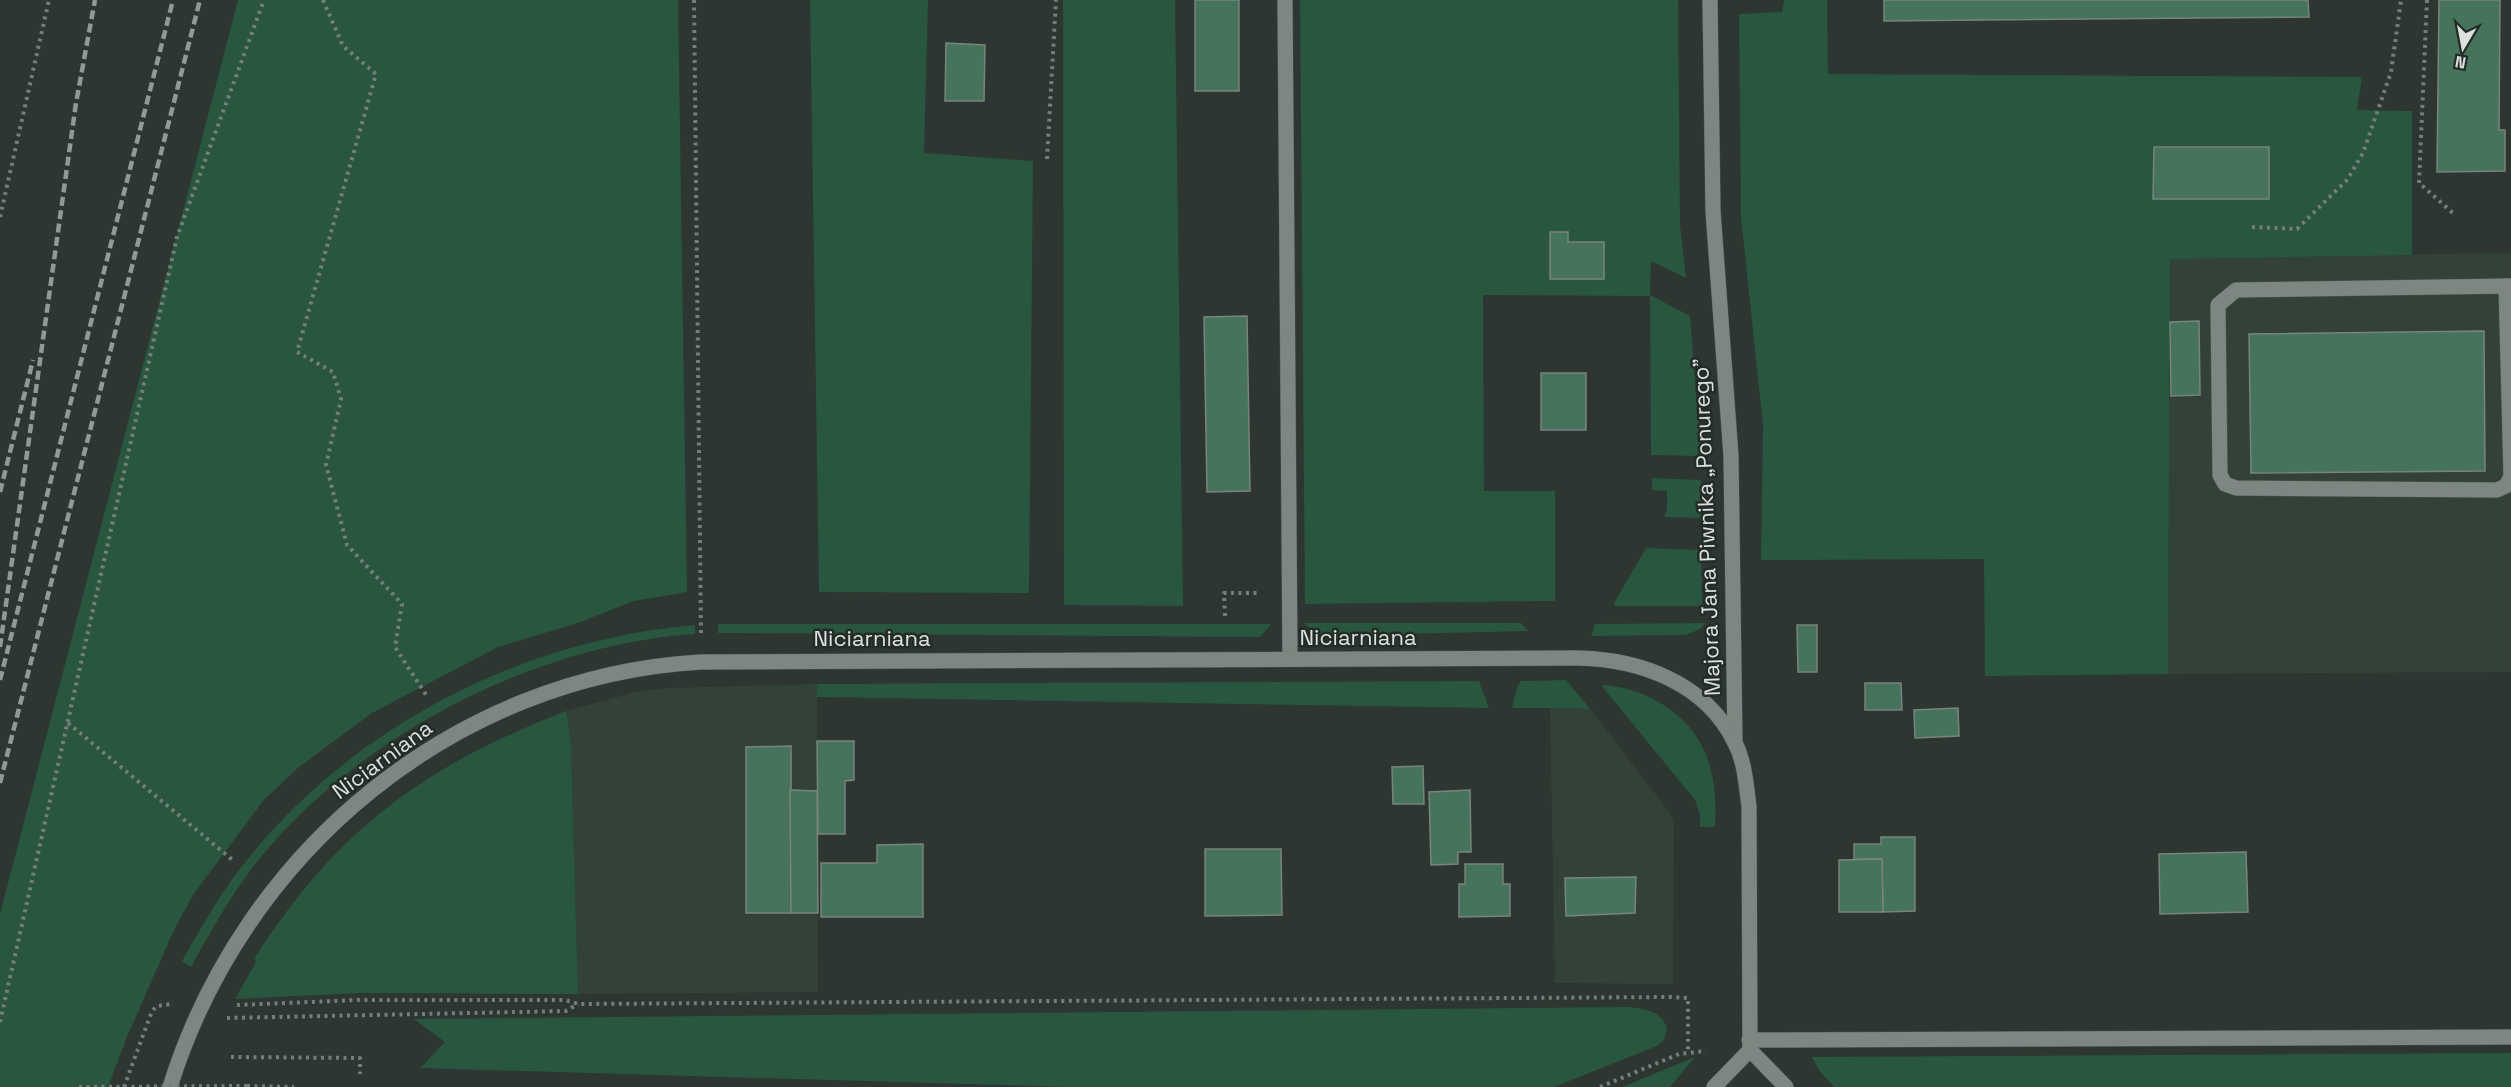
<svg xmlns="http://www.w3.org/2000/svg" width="2511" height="1087" viewBox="0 0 2511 1087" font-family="'Space Grotesk',sans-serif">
<rect width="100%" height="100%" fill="#2d3631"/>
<g fill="#324239">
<polygon points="2511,253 2511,672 2168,674 2170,258"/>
<polygon points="817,684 818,992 578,994 571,744 566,711 636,692 666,688"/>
<polygon points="1550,708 1576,708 1591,710 1670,813 1674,825 1673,984 1555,983"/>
</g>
<g fill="#28563f" fill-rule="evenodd">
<polygon points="238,0 678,0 687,592 634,601 578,623 498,647 372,713 299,767 263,801 193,895 174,930 127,1037 108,1087 0,1087 0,914"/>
<polygon points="810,0 928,0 924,153 1033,161 1029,593 819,592"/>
<polygon points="1063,0 1175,0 1183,606 1064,605"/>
<polygon points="1300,0 1678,0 1680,225 1686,278 1651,261 1650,295 1690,316 1701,456 1651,455 1650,296 1483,295 1484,491 1555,491 1555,601 1305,604"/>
<path d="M 1784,0 L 1827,0 L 1828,74 L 2362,77 L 2357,110 L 2412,111 L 2412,255 L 2170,259 L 2168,674 L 1985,676 L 1984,559 L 1761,560 L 1763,425 L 1741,217 L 1739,14 L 1782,12 ZM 2154,147 L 2269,199 L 2154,199 Z"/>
<polygon points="1652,478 1701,480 1701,518 1664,517 1667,510 1667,491 1652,490"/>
<polygon points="1646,548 1701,550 1702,606 1615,606 1614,603"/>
<polygon points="1304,623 1521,623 1528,631 1318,636"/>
<polygon points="1706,623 1700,629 1686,635 1591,636 1595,624"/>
<polygon points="718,624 1271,624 1260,637 718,633"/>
<path d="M 695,625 L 695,634 C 533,645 358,736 256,863 C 231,895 211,931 191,967 L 182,961 C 203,924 224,887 251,855 C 359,723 526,639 695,625 Z"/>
<polygon points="1566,680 1591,710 1576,708 1512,708 1517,687 1521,681"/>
<polygon points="1479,681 1489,708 817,697 817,684"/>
<path d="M 1601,685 C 1623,686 1643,692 1662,704 C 1708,733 1718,775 1715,827 L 1700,827 L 1700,815 L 1695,800 Z"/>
<path d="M 566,711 L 571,744 L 578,994 L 360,993 L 235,999 L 256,962 L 254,959 C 336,830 424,766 566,711 Z"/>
<path d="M 1629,1007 C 1645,1009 1663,1011 1667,1029 L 1664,1040 L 1657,1046 L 1554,1087 L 1065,1087 L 420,1068 L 445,1042 L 414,1019 Z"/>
<polygon points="2511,1053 2511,1087 1834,1087 1819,1070 1812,1057"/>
<polygon points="1695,1057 1670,1087 1622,1087"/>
</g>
<g fill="#45735b" stroke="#7a847e" stroke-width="1.5">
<rect x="1195" y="0" width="44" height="91"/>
<polygon points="1884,0 2308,0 2309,17 1884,21"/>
<polygon points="2439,0 2500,0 2499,130 2505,130 2505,171 2437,172"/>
<polygon points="946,43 985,45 984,101 945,101"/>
<polygon points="2154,147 2269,147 2269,199 2153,199"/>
<polygon points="1550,232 1568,232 1568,242 1604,242 1604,279 1550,279"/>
<polygon points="1247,316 1250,491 1207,492 1204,317"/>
<polygon points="2199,321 2200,395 2171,396 2170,322"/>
<polygon points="2484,331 2485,471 2251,473 2249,334"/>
<rect x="1541" y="373" width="45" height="57"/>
<polygon points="1797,625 1817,625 1817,672 1798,672"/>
<polygon points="1865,683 1901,683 1902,710 1865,710"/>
<polygon points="1958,708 1959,736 1915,738 1914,710"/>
<polygon points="817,741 854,741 854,780 845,781 845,834 818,834"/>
<polygon points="791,746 791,913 746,913 746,747"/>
<polygon points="1423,766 1424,804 1393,804 1392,767"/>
<polygon points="790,790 817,791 818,913 791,913"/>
<polygon points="1470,790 1471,852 1458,852 1458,864 1431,865 1429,792"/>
<polygon points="1881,837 1915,837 1915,911 1883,912 1882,859 1854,859 1854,844 1881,844"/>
<polygon points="923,844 923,917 821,917 821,863 877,863 877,845"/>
<polygon points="1205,849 1281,849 1282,915 1205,916"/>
<polygon points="2246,852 2248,912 2160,914 2159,854"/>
<polygon points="1882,859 1883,912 1839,912 1839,860"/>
<polygon points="1465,864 1503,864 1503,884 1510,884 1510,916 1459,917 1459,884 1465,884"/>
<polygon points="1636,877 1635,913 1566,916 1565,878"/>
</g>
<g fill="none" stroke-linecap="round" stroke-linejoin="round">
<g stroke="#4d5550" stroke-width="16">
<g id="lane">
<polyline points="1285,0 1290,659"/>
<polyline points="2506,286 2511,476 2506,486 2497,490 2236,488 2225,484 2220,475 2218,305 2236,290 2511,286"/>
<polyline points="1749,1040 2511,1037"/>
</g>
</g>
<g stroke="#4d5550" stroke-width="16">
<polyline id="street" points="1710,0 1713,211 1731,456 1735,743"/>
</g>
<g stroke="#4d5550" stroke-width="16">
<g id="secondary">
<polyline points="1750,1050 1786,1087"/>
<path d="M 170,1087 C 243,852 454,676 701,662 L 1577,658 C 1640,659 1706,683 1735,743 C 1745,762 1746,785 1749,806 L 1750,1050"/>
<polyline points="1714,1087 1750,1050"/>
</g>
</g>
<g stroke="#777e7a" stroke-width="4" stroke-dasharray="3 4.5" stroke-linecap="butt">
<polyline points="323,0 343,46 376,74 297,352 333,372 341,399 326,465 347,545 402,604 395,647 428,698"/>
<polyline points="694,0 701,634"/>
<polyline points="2427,0 2419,183 2454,214"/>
<polyline points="1047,159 1056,0"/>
<polyline points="0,217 49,0"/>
<polyline points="2252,227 2297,229 2347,180 2363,153 2391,72 2401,0"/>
<polyline points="1225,616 1224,593 1260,593"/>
<polyline points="68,723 235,862"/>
<polyline points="237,1005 358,1000 565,1000 579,1004 1670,997 1688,998 1688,1052"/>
<polyline points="227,1018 566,1011 578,1004"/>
<polyline points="0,1022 177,237 264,0"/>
<polyline points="231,1057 360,1058 360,1074"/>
<polyline points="247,1086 294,1087"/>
<polyline points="124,1087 152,1011 157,1006 172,1004"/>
<polyline points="1600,1087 1679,1054 1706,1051"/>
</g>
<use href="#lane" stroke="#7d8781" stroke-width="15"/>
<use href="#street" stroke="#7d8781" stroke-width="15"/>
<use href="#secondary" stroke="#7d8781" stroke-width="15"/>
<g stroke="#939a96" stroke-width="4.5" stroke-dasharray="9 4.5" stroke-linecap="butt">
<polyline points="0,492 33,360"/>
<polyline points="0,647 76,103 95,0"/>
<polyline points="0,680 173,0"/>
<polyline points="0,783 200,0"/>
</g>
<polyline stroke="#777e7a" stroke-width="4" stroke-dasharray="3 4.5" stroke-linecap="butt" points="79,1087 247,1086"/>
</g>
<g text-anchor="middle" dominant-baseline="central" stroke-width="5" stroke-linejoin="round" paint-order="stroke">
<g font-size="22" fill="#dce1de" stroke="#242c27">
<text transform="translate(1706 527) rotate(-92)">Majora Jana Piwnika „Ponurego”</text>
<text x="1358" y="637">Niciarniana</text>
<text x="872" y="638">Niciarniana</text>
<text transform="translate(382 759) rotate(-36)">Niciarniana</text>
</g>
</g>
<g transform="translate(2463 48) rotate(190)" stroke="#242c27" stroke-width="4.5" paint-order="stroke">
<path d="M0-4.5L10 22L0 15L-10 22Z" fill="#dce1de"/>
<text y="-9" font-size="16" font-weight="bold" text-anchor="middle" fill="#dce1de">N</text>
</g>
</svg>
